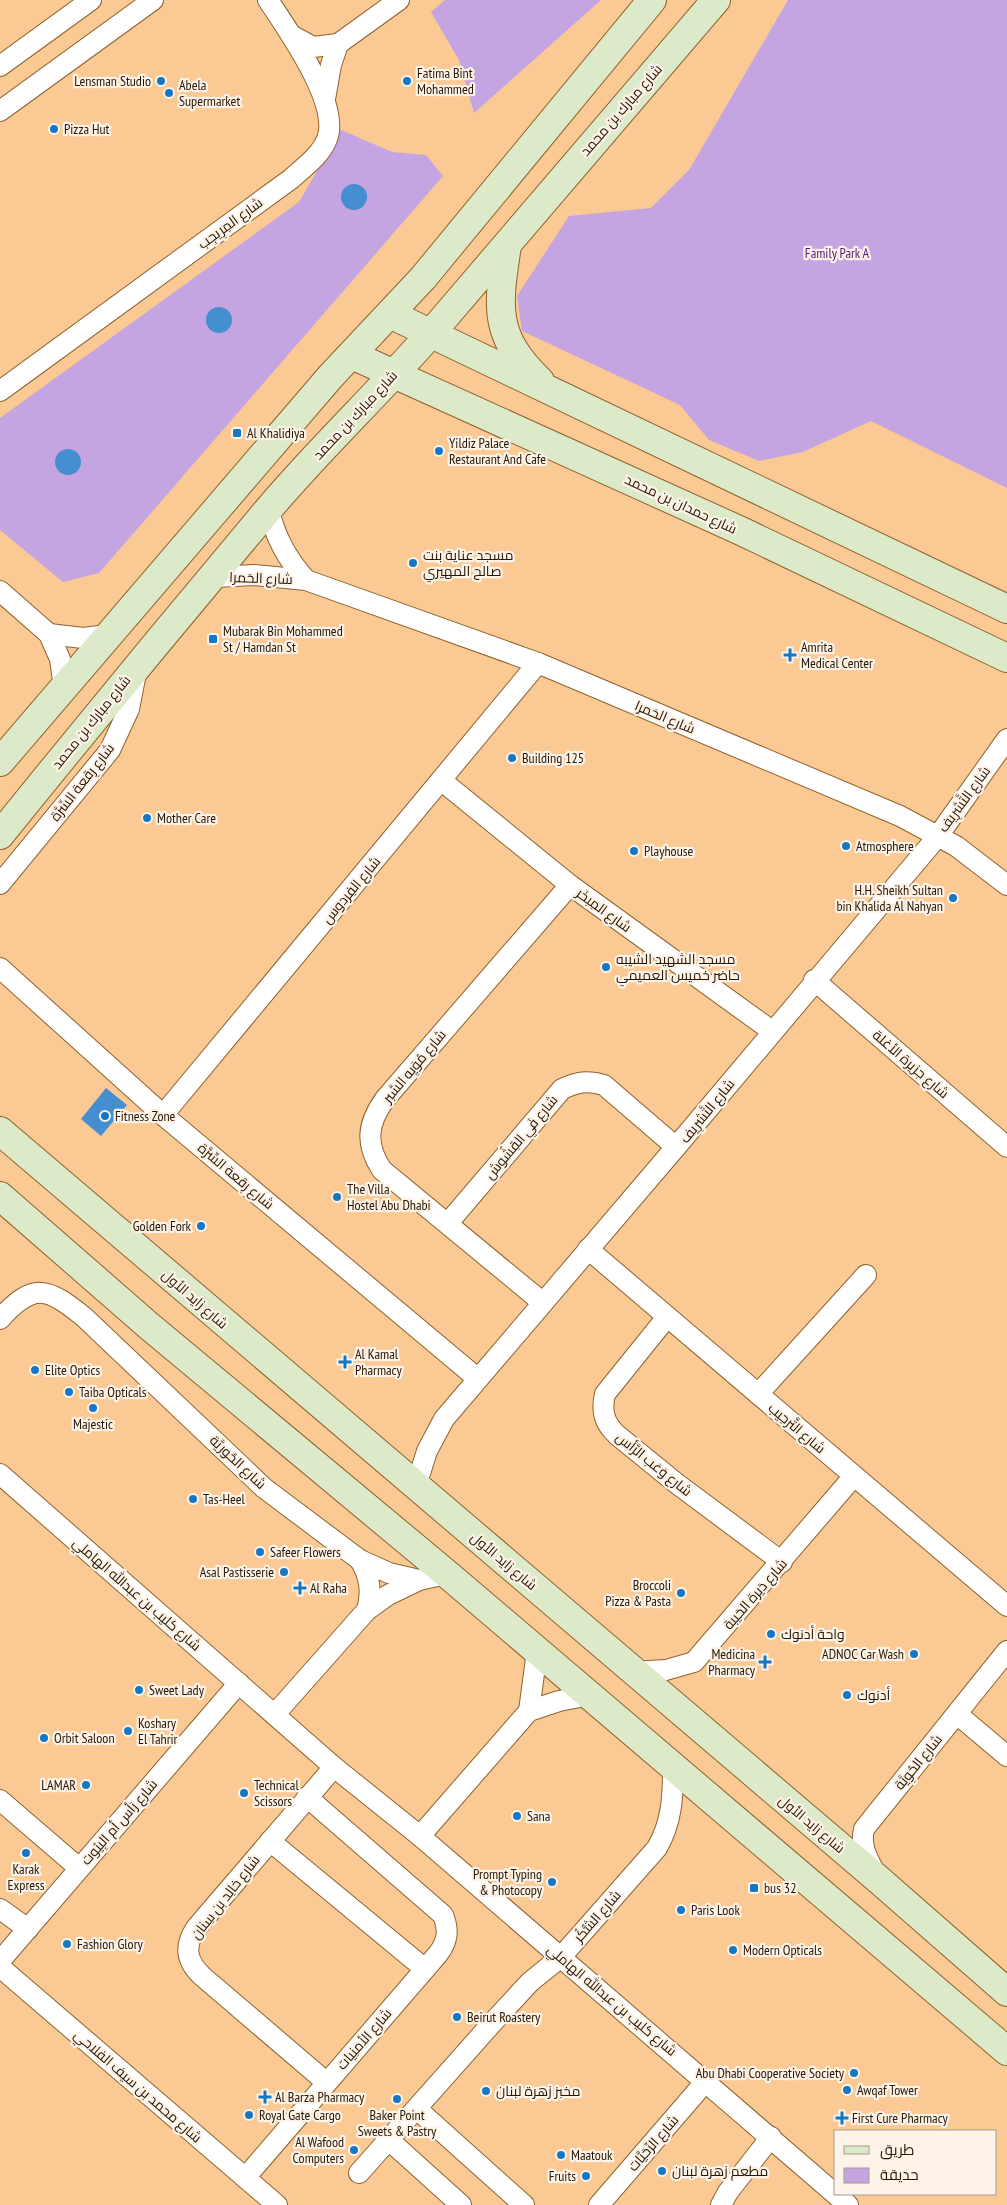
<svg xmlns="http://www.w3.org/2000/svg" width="1007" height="2205" viewBox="0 0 1007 2205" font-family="'PT Sans Narrow',Cairo,sans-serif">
<rect width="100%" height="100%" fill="#fac994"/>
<g fill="#c5a5e1">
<polygon points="445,0 601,0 474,113 459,60 431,12"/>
<polygon points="788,0 1007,0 1007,488 871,421 803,452 759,461 709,440 680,405 522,331 517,296 569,216 651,208 689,170"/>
<polygon points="341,130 392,152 426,155 443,176 99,573 63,582 0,530 0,418 299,202"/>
</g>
<g fill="#458ed0">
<circle cx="354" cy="197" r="13"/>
<circle cx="219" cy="320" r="13"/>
<circle cx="68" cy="462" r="13"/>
<polygon points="106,1088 127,1105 101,1136 81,1119"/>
</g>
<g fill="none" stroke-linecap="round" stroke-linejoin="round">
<g stroke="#8e622e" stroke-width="22">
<g id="minor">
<polyline points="291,35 313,47 338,44"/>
<polyline points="0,66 91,0"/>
<polyline points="325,99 331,65 338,44 399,0"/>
<polyline points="0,111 153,0"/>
<path d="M 0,391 L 291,179 C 304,167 321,155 327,139 C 341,104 287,29 268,0"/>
<path d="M 269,510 C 275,537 287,559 306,580"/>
<polyline points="215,577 254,575 306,580 538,663 900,816 956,846 1007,885"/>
<polyline points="0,591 49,634 60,659 64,687"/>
<polyline points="49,634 83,638 108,635"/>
<polyline points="442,781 570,885 772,1031"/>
<polyline points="0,884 110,750 129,709 137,668"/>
<polyline points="0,968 163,1115 477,1378"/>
<polyline points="814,980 1007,1147"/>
<polyline points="163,1115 538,663"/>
<path d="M 448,1223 L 562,1089 C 577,1082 587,1080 604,1085 L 676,1147"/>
<polyline points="588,1249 1007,1606"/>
<path d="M 542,1302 L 382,1170 C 365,1144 367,1124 385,1099 L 570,885"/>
<path d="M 667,1317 L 605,1394 C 601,1411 604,1423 617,1435 L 676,1483 L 782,1562"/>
<path d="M 0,1319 C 34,1281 48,1288 84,1317 L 264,1488 L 360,1560 L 389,1573 L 419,1580 L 447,1574"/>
<polyline points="758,1394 866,1275"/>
<polyline points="0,1474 334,1767 420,1836 848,2205"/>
<polyline points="416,1486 427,1451 444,1419 676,1147 938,836 1007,739"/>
<path d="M 360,1560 C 370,1577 372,1591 367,1610"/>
<polyline points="632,1672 666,1670 694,1662 854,1476"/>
<polyline points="529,1711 537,1651"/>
<polyline points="275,1714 367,1610 388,1595 419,1580"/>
<polyline points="957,1714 1007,1756"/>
<polyline points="0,1800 79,1868"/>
<polyline points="420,1836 529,1711 559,1701 590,1695"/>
<polyline points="270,1841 425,1969"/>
<path d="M 874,1871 C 867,1857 860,1846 864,1829 L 1007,1651"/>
<polyline points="0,1909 28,1929"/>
<polyline points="0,1961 239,1683"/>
<polyline points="0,1967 277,2205"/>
<path d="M 326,2082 L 202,1976 C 186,1961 184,1946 196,1928 L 334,1767"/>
<polyline points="418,2110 524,2205"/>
<polyline points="390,2141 461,2205"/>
<path d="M 359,2173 L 494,2021 L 530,1982 L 561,1957 L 657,1848 C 672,1822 673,1797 673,1767"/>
<path d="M 245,2178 L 438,1954 C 448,1941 449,1930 443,1915 L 307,1797"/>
<polyline points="599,2205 706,2081"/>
<polyline points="721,2205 728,2192 771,2137"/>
</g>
</g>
<g stroke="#8e622e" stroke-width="30">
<g id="secondary">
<path d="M 507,245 C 498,306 492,335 540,381"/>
<polyline points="390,314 1007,609"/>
<polyline points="352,355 741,531 1007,658"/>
<polyline points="0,762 330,377 423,278 652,0"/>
<path d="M 0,835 C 88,726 177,618 267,511 C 319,449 379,393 432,332 C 527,221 621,110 716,0"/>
<polyline points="0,1131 879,1880 1007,1992"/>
<polyline points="0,1196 149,1326 447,1574 1007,2051"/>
</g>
</g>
<use href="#minor" stroke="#fff" stroke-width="20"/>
<use href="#secondary" stroke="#dceaca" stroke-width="28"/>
</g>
<g fill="#1577c3" stroke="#fdf3e8" stroke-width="2">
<circle cx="161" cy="81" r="5"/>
<circle cx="407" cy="81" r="5"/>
<circle cx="169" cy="93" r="5"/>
<circle cx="54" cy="129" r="5"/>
<rect x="232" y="428" width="10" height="10" rx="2.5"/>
<circle cx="439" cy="451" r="5"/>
<circle cx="413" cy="563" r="5"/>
<rect x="208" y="634" width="10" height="10" rx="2.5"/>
<path d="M787.5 647.5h5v5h5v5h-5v5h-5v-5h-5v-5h5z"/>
<circle cx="512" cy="758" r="5"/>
<circle cx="147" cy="818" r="5"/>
<circle cx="846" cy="846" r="5"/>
<circle cx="634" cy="851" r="5"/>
<circle cx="953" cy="898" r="5"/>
<circle cx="606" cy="967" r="5"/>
<circle cx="105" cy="1116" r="5"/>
<circle cx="337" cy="1197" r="5"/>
<circle cx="201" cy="1226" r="5"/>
<path d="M342.5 1354.5h5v5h5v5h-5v5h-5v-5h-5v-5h5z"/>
<circle cx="35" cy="1370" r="5"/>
<circle cx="69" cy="1392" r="5"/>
<circle cx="93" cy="1408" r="5"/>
<circle cx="193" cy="1499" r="5"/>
<circle cx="260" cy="1552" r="5"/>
<circle cx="284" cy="1572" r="5"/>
<path d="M297.5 1580.5h5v5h5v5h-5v5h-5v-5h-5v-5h5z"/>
<circle cx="681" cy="1593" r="5"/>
<circle cx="771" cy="1634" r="5"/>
<circle cx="914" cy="1654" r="5"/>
<path d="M762.5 1654.5h5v5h5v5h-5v5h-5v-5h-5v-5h5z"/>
<circle cx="139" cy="1690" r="5"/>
<circle cx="847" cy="1695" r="5"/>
<circle cx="128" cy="1731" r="5"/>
<circle cx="44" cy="1738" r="5"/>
<circle cx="86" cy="1785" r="5"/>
<circle cx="244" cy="1793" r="5"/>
<circle cx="517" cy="1816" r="5"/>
<circle cx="26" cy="1853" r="5"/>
<circle cx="552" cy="1882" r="5"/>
<rect x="749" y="1883" width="10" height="10" rx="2.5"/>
<circle cx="681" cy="1910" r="5"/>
<circle cx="67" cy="1944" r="5"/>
<circle cx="733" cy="1950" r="5"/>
<circle cx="457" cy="2017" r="5"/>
<circle cx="854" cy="2073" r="5"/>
<circle cx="847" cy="2090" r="5"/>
<circle cx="486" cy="2091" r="5"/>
<path d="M262.5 2089.5h5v5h5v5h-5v5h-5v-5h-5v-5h5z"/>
<circle cx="397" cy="2099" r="5"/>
<circle cx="249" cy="2115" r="5"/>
<path d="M839.5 2110.5h5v5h5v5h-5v5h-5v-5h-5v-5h5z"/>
<circle cx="354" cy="2150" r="5"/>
<circle cx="561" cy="2155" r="5"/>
<circle cx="662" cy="2171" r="5"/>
<circle cx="586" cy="2176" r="5"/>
</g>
<g text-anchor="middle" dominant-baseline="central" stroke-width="4.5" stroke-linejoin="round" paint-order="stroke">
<g font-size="14" fill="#271602" stroke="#fdf3e8" text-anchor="start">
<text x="417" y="73">Fatima Bint<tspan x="417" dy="16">Mohammed</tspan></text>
<text x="151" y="81" text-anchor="end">Lensman Studio</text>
<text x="179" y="85">Abela<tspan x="179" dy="16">Supermarket</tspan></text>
<text x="64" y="129">Pizza Hut</text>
<text x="247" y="433">Al Khalidiya</text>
<text x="449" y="443">Yildiz Palace<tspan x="449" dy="16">Restaurant And Cafe</tspan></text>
<text x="423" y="555">مسجد عناية بنت<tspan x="423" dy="16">صالح المهيري</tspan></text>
<text x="223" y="631">Mubarak Bin Mohammed<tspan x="223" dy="16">St / Hamdan St</tspan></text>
<text x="801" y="647">Amrita<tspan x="801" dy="16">Medical Center</tspan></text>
<text x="522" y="758">Building 125</text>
<text x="157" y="818">Mother Care</text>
<text x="856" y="846">Atmosphere</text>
<text x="644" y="851">Playhouse</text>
<text x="943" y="890" text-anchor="end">H.H. Sheikh Sultan<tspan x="943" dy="16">bin Khalida Al Nahyan</tspan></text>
<text x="616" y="959">مسجد الشهيد الشيبه<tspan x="616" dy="16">حاضر خميس العميمي</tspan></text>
<text x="115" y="1116">Fitness Zone</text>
<text x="347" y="1189">The Villa<tspan x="347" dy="16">Hostel Abu Dhabi</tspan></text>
<text x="191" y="1226" text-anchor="end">Golden Fork</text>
<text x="355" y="1354">Al Kamal<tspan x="355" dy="16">Pharmacy</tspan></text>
<text x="45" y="1370">Elite Optics</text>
<text x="79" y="1392">Taiba Opticals</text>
<text x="93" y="1424" text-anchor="middle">Majestic</text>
<text x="203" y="1499">Tas-Heel</text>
<text x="270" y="1552">Safeer Flowers</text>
<text x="274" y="1572" text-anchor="end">Asal Pastisserie</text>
<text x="671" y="1585" text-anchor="end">Broccoli<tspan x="671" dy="16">Pizza &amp; Pasta</tspan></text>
<text x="310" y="1588">Al Raha</text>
<text x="781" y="1634">واحة أدنوك</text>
<text x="755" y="1654" text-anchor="end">Medicina<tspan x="755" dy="16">Pharmacy</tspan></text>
<text x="904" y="1654" text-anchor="end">ADNOC Car Wash</text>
<text x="149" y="1690">Sweet Lady</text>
<text x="857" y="1695">أدنوك</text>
<text x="138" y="1723">Koshary<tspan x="138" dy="16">El Tahrir</tspan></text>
<text x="54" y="1738">Orbit Saloon</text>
<text x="76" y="1785" text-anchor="end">LAMAR</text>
<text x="254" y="1785">Technical<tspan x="254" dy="16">Scissors</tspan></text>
<text x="527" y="1816">Sana</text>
<text x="26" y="1869" text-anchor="middle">Karak<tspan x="26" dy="16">Express</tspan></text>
<text x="542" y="1874" text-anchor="end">Prompt Typing<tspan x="542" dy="16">&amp; Photocopy</tspan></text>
<text x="764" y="1888">bus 32</text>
<text x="691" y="1910">Paris Look</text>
<text x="77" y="1944">Fashion Glory</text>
<text x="743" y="1950">Modern Opticals</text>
<text x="467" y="2017">Beirut Roastery</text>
<text x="844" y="2073" text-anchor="end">Abu Dhabi Cooperative Society</text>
<text x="857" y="2090">Awqaf Tower</text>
<text x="496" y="2091">مخبز زهرة لبنان</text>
<text x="275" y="2097">Al Barza Pharmacy</text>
<text x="259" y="2115">Royal Gate Cargo</text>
<text x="397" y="2115" text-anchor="middle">Baker Point<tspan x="397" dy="16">Sweets &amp; Pastry</tspan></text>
<text x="852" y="2118">First Cure Pharmacy</text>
<text x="344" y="2142" text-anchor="end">Al Wafood<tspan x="344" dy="16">Computers</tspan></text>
<text x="571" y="2155">Maatouk</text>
<text x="672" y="2171">مطعم زهرة لبنان</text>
<text x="576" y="2176" text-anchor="end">Fruits</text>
</g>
<g font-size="14" fill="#271602" stroke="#fdf3e8">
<text transform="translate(621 110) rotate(-49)">شارع مبارك بن محمد</text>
<text transform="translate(230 223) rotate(-36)">شارع المِرِيجِب</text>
<text transform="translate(355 415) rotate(-47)">شارع مبارك بن محمد</text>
<text transform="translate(681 504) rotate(25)">شارع حمدان بن محمد</text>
<text transform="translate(261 578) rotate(2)">شارع الحَمرا</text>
<text transform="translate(665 717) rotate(23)">شارع الحَمرا</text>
<text transform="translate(91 722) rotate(-51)">شارع مبارك بن محمد</text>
<text transform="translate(82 782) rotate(-52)">شارع رِقعة السِّرَّة</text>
<text transform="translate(964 799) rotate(-54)">شارع التَّشرِيف</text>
<text transform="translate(351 890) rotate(-50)">شارع الفِردوس</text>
<text transform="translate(604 910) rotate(36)">شارع المِبخَر</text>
<text transform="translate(911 1064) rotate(41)">شارع جزيرة الأغلة</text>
<text transform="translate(414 1066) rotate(-50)">شارع مُوَيِه السَّبر</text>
<text transform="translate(707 1111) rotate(-51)">شارع التَّشرِيف</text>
<text transform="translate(521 1137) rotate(-50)">شارع فَي القِشُوش</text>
<text transform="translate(236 1176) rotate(40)">شارع رِقعة السِّرَّة</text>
<text transform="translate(195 1299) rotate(41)">شارع زايد الأول</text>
<text transform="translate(797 1428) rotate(40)">شارع التَّرحِيب</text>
<text transform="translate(238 1462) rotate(43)">شارع الحُوريَّة</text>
<text transform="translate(654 1464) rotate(39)">شارع وَعَب الرَّأس</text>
<text transform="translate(504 1561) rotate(40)">شارع زايد الأول</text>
<text transform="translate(137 1594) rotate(41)">شارع كليب بن عبدالله الهاملي</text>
<text transform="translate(755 1594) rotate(-49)">شارع دَيرة الحَيبة</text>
<text transform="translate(918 1762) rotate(-51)">شارع الحُوِيَّة</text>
<text transform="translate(119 1822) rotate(-49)">شارع رَأس أم البِيُوت</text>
<text transform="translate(812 1824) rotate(40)">شارع زايد الأول</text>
<text transform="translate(225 1897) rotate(-52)">شارع خالِد بن سِنان</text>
<text transform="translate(597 1916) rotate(-49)">شارع الشُّكُر</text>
<text transform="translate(612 2000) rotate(40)">شارع كليب بن عبدالله الهاملي</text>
<text transform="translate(364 2039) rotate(-49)">شارع الأمنِيات</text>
<text transform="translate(138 2086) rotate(41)">شارع محمد بن سيف الفلاحي</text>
<text transform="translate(653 2143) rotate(-49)">شارع الرِّحَيَّات</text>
</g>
<g font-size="14" fill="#551979" stroke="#fdf3e8">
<text x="837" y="253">Family Park A</text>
</g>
</g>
<rect x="834" y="2130" width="162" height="65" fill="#fdf3e8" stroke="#a79b8c"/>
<rect x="844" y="2146" width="25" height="8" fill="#dceaca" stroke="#a79b8c"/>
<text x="880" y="2155" font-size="15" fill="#271602">طريق</text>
<rect x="844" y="2168" width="25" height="15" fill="#c5a5e1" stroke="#a79b8c"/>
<text x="880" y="2180" font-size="15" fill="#271602">حديقة</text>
</svg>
